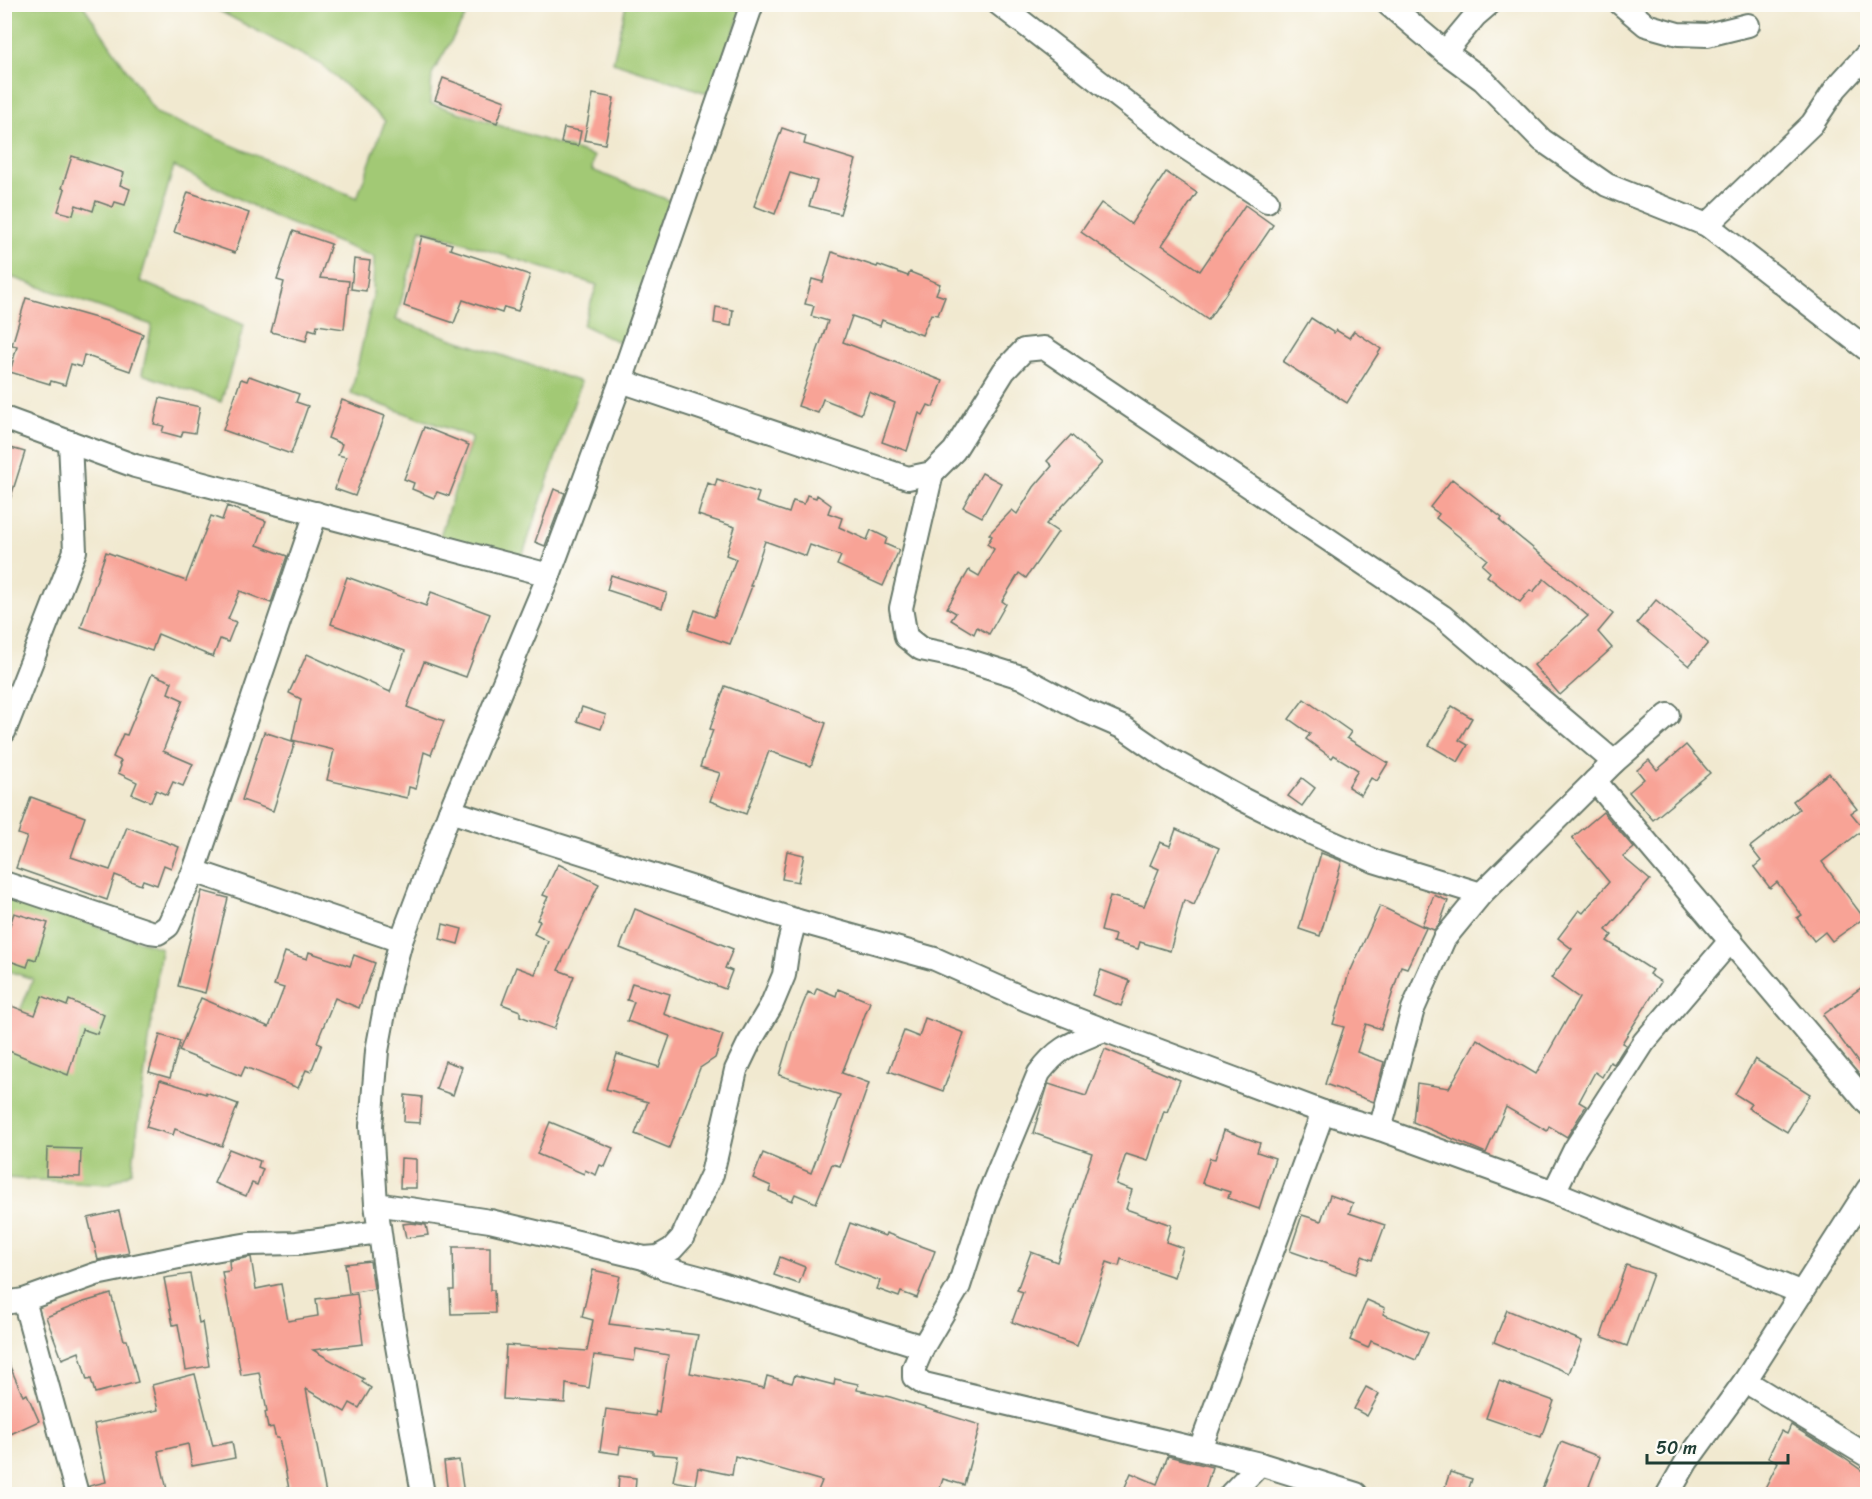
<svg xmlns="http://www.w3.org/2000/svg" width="1872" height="1499" viewBox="0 0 1872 1499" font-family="Sriracha,sans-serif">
<rect width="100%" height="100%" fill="#fdfcf7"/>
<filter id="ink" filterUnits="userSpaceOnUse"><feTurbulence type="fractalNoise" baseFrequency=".0167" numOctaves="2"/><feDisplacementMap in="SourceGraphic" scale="12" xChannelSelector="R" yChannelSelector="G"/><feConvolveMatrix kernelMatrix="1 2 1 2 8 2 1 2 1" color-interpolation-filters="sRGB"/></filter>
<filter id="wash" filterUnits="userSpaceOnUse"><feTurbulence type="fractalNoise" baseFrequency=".008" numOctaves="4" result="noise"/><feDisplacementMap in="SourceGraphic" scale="24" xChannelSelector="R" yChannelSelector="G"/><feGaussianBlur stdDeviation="1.35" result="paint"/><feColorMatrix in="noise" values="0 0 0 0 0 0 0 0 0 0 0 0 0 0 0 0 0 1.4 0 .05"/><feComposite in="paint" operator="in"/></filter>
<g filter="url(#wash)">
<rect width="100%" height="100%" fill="#f1e9d0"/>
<g fill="#a2c975" stroke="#608354" stroke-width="1.5">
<polygon points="5,5 83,5 156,113 357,198 385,121 322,65 208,5 472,5 432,74 430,103 594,156 592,170 676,203 629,347 583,325 597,285 421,229 396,320 581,382 519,566 440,536 472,437 351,394 373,296 374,257 281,220 174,166 140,281 244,325 221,402 142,374 152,325 5,275"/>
<polygon points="626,5 743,5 713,95 613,62"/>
<polygon points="5,895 161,948 132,1172 109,1184 5,1178 4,1050 33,979 5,970"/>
</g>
<g id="blocks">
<g fill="#f8a396">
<polygon points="443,78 505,101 497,123 435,100"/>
<polygon points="593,94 614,98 605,144 584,140"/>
<polygon points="564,128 581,131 578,146 561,143"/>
<polygon points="782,128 806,136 804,144 856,160 840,214 809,206 817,181 790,173 775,214 754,206"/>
<polygon points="72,156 124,173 120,185 130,189 125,205 115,202 113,207 96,201 93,211 76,205 73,215 58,211 65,189 62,188"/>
<polygon points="1166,172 1197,193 1162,245 1200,271 1245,205 1273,225 1208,320 1081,232 1101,203 1131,224"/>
<polygon points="188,192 249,213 235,253 174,232"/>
<polygon points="293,231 331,244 320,278 349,281 344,329 317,325 316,331 309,329 306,341 271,332 284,282 277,280"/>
<polygon points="422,236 452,244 450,249 530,275 518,311 504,307 502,313 463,300 454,323 404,306"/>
<polygon points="832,252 877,267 878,265 908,276 910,272 940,284 936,294 945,297 938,315 931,314 922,335 887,322 882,320 880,326 852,316 843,342 943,381 933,407 928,405 923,415 919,413 907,451 882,442 895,403 869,392 861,414 823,399 818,413 798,406 828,321 811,316 814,306 805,304 812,279 823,282"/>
<polygon points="354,259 370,261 366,291 351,289"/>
<polygon points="26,298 110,322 143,334 130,371 84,355 81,367 71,364 65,385 51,381 50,384 10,372 17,346 12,345"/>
<polygon points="716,307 733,310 731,326 714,323"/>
<polygon points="1311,318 1334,333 1336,330 1349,338 1354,331 1381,349 1347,403 1283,362"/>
<polygon points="249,376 299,394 296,402 308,406 291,454 223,430 241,379 247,381"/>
<polygon points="160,398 200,407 195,433 183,431 181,437 162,432 164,426 154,424"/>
<polygon points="342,400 385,416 355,496 335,489 346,457 338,455 342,444 328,438"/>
<polygon points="424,427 469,445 449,496 437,492 434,498 412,489 414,483 404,479"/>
<polygon points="1071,435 1102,463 1046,524 1058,532 1026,578 1019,573 1002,601 1006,604 989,634 977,627 974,634 951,620 956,613 947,608 969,570 979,576 994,549 987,544 992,536 989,534 1012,510 1017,514 1034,487 1052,466 1047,461"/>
<polygon points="4,446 25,452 8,506 4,505"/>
<polygon points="982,473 1001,483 982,517 963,507"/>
<polygon points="717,479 759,493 756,502 789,513 793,501 804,504 807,495 816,498 817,495 831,505 828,513 842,518 839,527 867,540 871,530 887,538 885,544 899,550 883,586 837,565 841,556 810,545 806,556 765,541 750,586 752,586 730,644 688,630 695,610 714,617 736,559 726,555 735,527 698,515 708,483 715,486"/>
<polygon points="1452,479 1502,518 1500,521 1613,614 1598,632 1612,648 1560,695 1534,665 1588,616 1544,579 1533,592 1530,590 1520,602 1487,576 1490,572 1482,565 1487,559 1436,518 1439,514 1430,507"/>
<polygon points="554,489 565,493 545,546 535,542"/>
<polygon points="227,506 266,521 257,545 287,556 271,603 240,591 228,619 236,622 228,642 220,639 213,657 158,634 152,651 81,627 106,552 186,581 211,516 222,520"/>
<polygon points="611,575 667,593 662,608 607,590"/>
<polygon points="347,577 426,606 431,592 490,614 466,677 424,662 407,707 444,721 431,755 424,752 416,789 409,787 407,798 327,780 334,750 292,740 301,699 289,693 307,654 390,692 405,651 331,624"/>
<polygon points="1656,600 1708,643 1689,666 1637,623"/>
<polygon points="152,674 172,682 168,693 183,700 163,751 193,764 183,786 173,782 167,795 156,790 151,802 132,794 137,782 118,773 121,766 119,764 121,761 113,757 123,734 127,735"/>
<polygon points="725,686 826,723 811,766 769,751 746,814 710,801 720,773 700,767 713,730 710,729"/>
<polygon points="1304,699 1351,732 1347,738 1388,763 1377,781 1371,778 1361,795 1348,787 1358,770 1334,755 1332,758 1306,739 1310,734 1289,719"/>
<polygon points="1452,706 1472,718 1459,740 1468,745 1458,762 1429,745"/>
<polygon points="582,707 606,715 601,729 577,721"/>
<polygon points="264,732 295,742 273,811 242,800"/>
<polygon points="1686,745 1710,773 1653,820 1629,792 1644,779 1637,770 1649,760 1657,770"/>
<polygon points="1829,773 1857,809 1851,813 1864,829 1822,862 1864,918 1832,941 1825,932 1814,941 1797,918 1802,915 1777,882 1770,888 1754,867 1761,861 1750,847 1799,809 1793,801"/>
<polygon points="1302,778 1315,788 1302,806 1288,796"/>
<polygon points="31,797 85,817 71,857 110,870 127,827 179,847 171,868 164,865 157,885 143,880 141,885 115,875 107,900 16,868 27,837 18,834"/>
<polygon points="1603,812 1634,848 1623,857 1650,880 1606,930 1612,935 1607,941 1652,970 1649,974 1661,982 1622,1043 1626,1045 1614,1064 1610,1062 1602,1077 1595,1072 1579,1102 1586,1106 1567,1137 1549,1126 1547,1131 1506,1107 1486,1153 1413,1122 1417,1083 1449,1088 1477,1039 1536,1074 1579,998 1551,978 1572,949 1558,938 1579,910 1583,913 1609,882 1572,838"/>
<polygon points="1176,829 1219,848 1194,905 1184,900 1170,951 1140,942 1138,949 1113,942 1115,935 1101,931 1110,896 1144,906 1159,869 1150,865 1160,842 1170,846"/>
<polygon points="787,851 804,855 798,882 782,879"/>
<polygon points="1321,853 1342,861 1320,936 1299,929"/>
<polygon points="558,864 599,884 558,970 574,976 554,1029 520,1016 520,1011 502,1004 516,967 535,974 548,941 534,934 540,921 537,920 548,897 543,895"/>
<polygon points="202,891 228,898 205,993 178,986"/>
<polygon points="1434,895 1448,901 1440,923 1434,930 1422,925"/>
<polygon points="1380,906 1426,928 1407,968 1401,966 1381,1029 1366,1024 1357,1052 1384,1062 1374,1102 1325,1084 1344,1027 1333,1024 1350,970 1351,970"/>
<polygon points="635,909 733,949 725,968 732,971 725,989 620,948"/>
<polygon points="14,913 48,923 36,960 30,958 27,967 4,959 8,943 4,942"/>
<polygon points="443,924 462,929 458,944 440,939"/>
<polygon points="285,952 307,959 309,952 350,966 354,955 375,963 359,1008 335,998 317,1042 322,1044 311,1072 306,1070 298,1088 245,1067 241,1076 179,1051 201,998 269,1027 284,988 274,985"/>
<polygon points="1101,970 1130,981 1121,1006 1092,995"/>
<polygon points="632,983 670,994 664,1014 723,1035 715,1058 700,1068 669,1148 635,1134 648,1102 606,1089 617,1054 659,1067 670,1036 627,1021 634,1002 627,1000"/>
<polygon points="1868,983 1868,1076 1823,1015"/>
<polygon points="817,988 836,996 838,989 870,1002 842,1073 869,1083 840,1166 832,1164 816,1203 795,1194 792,1201 769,1191 771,1186 753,1178 763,1153 811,1173 840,1095 779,1075 793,1029 808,992 814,995"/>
<polygon points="42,996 67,1006 69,1000 104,1015 97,1034 82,1029 68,1075 4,1049 4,1003 35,1015"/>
<polygon points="925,1018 964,1033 943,1091 889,1071 904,1031 919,1037"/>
<polygon points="160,1035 180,1041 170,1078 149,1072"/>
<polygon points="1105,1049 1180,1080 1167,1112 1164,1111 1148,1161 1126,1154 1116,1184 1132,1190 1126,1209 1171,1225 1166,1242 1183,1248 1174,1277 1121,1259 1119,1266 1107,1262 1077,1346 1012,1322 1023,1292 1017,1290 1031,1252 1057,1262 1092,1153 1033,1133 1048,1085 1049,1084 1086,1096"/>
<polygon points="1755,1059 1810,1094 1787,1132 1748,1108 1751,1104 1735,1094"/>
<polygon points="445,1061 462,1067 453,1095 436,1089"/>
<polygon points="160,1080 206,1094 206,1092 238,1104 222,1146 175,1129 173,1135 146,1127"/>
<polygon points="405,1095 422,1097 420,1123 404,1122"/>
<polygon points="550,1122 613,1148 605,1167 600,1165 596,1175 585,1170 584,1174 537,1154"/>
<polygon points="1224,1130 1260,1143 1257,1152 1275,1158 1259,1209 1228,1198 1230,1192 1202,1183 1210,1158 1215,1159"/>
<polygon points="47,1148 81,1149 80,1177 46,1176"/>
<polygon points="229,1149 260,1161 258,1167 263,1169 257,1185 252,1183 246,1196 214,1183"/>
<polygon points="401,1158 416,1159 416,1188 400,1188"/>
<polygon points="1330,1195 1353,1203 1349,1213 1385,1225 1372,1260 1362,1256 1356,1274 1290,1251 1302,1215 1321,1221"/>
<polygon points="119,1211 129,1253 98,1260 88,1218"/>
<polygon points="411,1223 426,1225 428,1235 406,1238 403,1224"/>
<polygon points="850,1223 885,1236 886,1233 935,1251 917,1298 901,1292 899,1297 877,1289 880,1281 835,1264"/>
<polygon points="453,1247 490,1247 490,1290 494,1290 495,1313 451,1314 450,1290 454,1290"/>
<polygon points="251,1257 256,1289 281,1284 288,1321 318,1316 316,1299 357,1294 363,1344 313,1350 364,1379 362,1382 371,1388 359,1408 350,1403 345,1412 306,1389 326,1494 290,1494 279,1438 276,1438 273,1427 268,1428 265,1412 267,1411 259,1372 241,1375 222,1272 230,1271 229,1261"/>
<polygon points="780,1257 805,1267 799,1284 774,1275"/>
<polygon points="370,1261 374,1289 349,1293 345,1264"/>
<polygon points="1626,1265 1653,1274 1627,1346 1601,1336"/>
<polygon points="593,1270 620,1276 609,1324 698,1335 690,1373 764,1388 767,1376 792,1383 795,1375 834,1385 835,1379 858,1384 857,1390 890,1397 980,1425 964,1485 943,1479 938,1494 828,1494 818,1491 822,1481 735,1456 732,1475 698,1468 695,1485 673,1481 678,1456 653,1454 653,1451 620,1446 619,1454 600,1451 606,1409 655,1416 656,1411 659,1412 668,1355 636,1349 634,1361 594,1355 589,1388 566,1384 565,1403 503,1399 506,1345 587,1351 593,1320 582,1317"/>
<polygon points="190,1274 199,1323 202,1322 209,1366 186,1370 178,1324 173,1325 164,1278"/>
<polygon points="111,1294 124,1340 127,1340 138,1382 95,1393 91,1379 87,1380 79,1352 62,1359 46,1317 84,1302"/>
<polygon points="1367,1300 1385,1308 1383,1314 1428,1333 1416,1360 1371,1341 1368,1348 1350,1340"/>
<polygon points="1507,1310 1582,1341 1569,1373 1494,1342"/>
<polygon points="4,1353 23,1396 27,1394 39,1421 4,1437"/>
<polygon points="195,1374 213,1446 232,1442 235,1458 192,1466 188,1444 158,1451 168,1494 90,1494 89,1486 106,1482 94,1424 158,1410 152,1385"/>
<polygon points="1499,1381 1554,1401 1541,1437 1486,1418"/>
<polygon points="1366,1387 1379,1394 1367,1416 1354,1409"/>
<polygon points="1791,1425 1841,1456 1868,1475 1868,1494 1762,1494 1778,1462 1768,1457 1781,1431 1787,1434"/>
<polygon points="1561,1442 1600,1457 1586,1494 1540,1494"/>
<polygon points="1168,1456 1212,1467 1204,1494 1122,1494 1131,1473 1157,1484"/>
<polygon points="459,1460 464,1494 448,1494 444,1462"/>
<polygon points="1450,1472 1472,1479 1467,1494 1457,1494 1444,1490"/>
<polygon points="619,1476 636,1478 635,1492 618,1491"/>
</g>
</g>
</g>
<g filter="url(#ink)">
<use href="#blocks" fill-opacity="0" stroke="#68796b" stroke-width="1.5"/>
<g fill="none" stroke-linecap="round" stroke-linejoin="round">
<g stroke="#68796b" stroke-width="26">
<g id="minor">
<polyline points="999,4 1177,142 1267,201"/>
<polyline points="1388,4 1445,52 1483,80 1542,140 1607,185 1707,225 1868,350"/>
<polyline points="1621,4 1646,25 1678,34 1707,35 1748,25"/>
<polyline points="1445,52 1475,16 1489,4"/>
<polyline points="1707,225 1812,124 1836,88 1868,53"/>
<polyline points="621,381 908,478 932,473 954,451 1004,371 1024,350 1044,348 1442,616 1614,762"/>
<polyline points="4,418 135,466 549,575"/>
<polyline points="932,473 901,608 906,637 921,649 950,655 1021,677 1085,711 1124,728 1169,759 1238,797 1300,828 1374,861 1481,894"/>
<polyline points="4,732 75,551 70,442"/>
<polyline points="1595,781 1868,1104"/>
<polyline points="450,811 795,920 935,959 1027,1000 1104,1030 1323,1112 1380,1129 1554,1192 1802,1293"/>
<polyline points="194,871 401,941"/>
<polyline points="4,883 150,932 158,933 168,926 194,871 316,513"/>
<path d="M 1104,1030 C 1074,1043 1060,1045 1039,1073 L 988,1196 L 959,1286 L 923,1347 L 914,1368 L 914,1377 L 924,1384 L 1260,1464 L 1356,1494"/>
<polyline points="1380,1129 1413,1009 1444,939 1481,894 1614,762 1668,715"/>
<polyline points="1554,1192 1575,1149 1644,1042 1731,940"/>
<polyline points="376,1204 490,1221 644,1258 658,1257 672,1249 682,1238 712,1174 736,1070 749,1043 771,1006 784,975 788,947 795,920"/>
<polyline points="644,1258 664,1268 709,1280 923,1347"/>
<polyline points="24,1300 77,1494"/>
<polyline points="4,1303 24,1300 96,1274 208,1251 249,1244 297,1243 379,1232"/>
<polyline points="1745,1381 1868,1456"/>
<polyline points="1200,1449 1323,1112"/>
<polyline points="423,1494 390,1306 376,1204 371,1126 377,1051 389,986 401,941 450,811 549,575 621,381 752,4"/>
<polyline points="1231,1494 1260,1464"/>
<polyline points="1668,1494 1687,1461 1745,1381 1868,1189"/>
</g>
</g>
<use href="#minor" stroke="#fff" stroke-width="22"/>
</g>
</g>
<rect width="1872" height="1499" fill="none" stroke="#fdfcf7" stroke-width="24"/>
<path d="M1647 1454v9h141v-9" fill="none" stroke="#1f3d34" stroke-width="3"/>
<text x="1656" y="1454" font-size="18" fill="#1f3d34" stroke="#fdfcf7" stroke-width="4.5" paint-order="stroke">50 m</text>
</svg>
